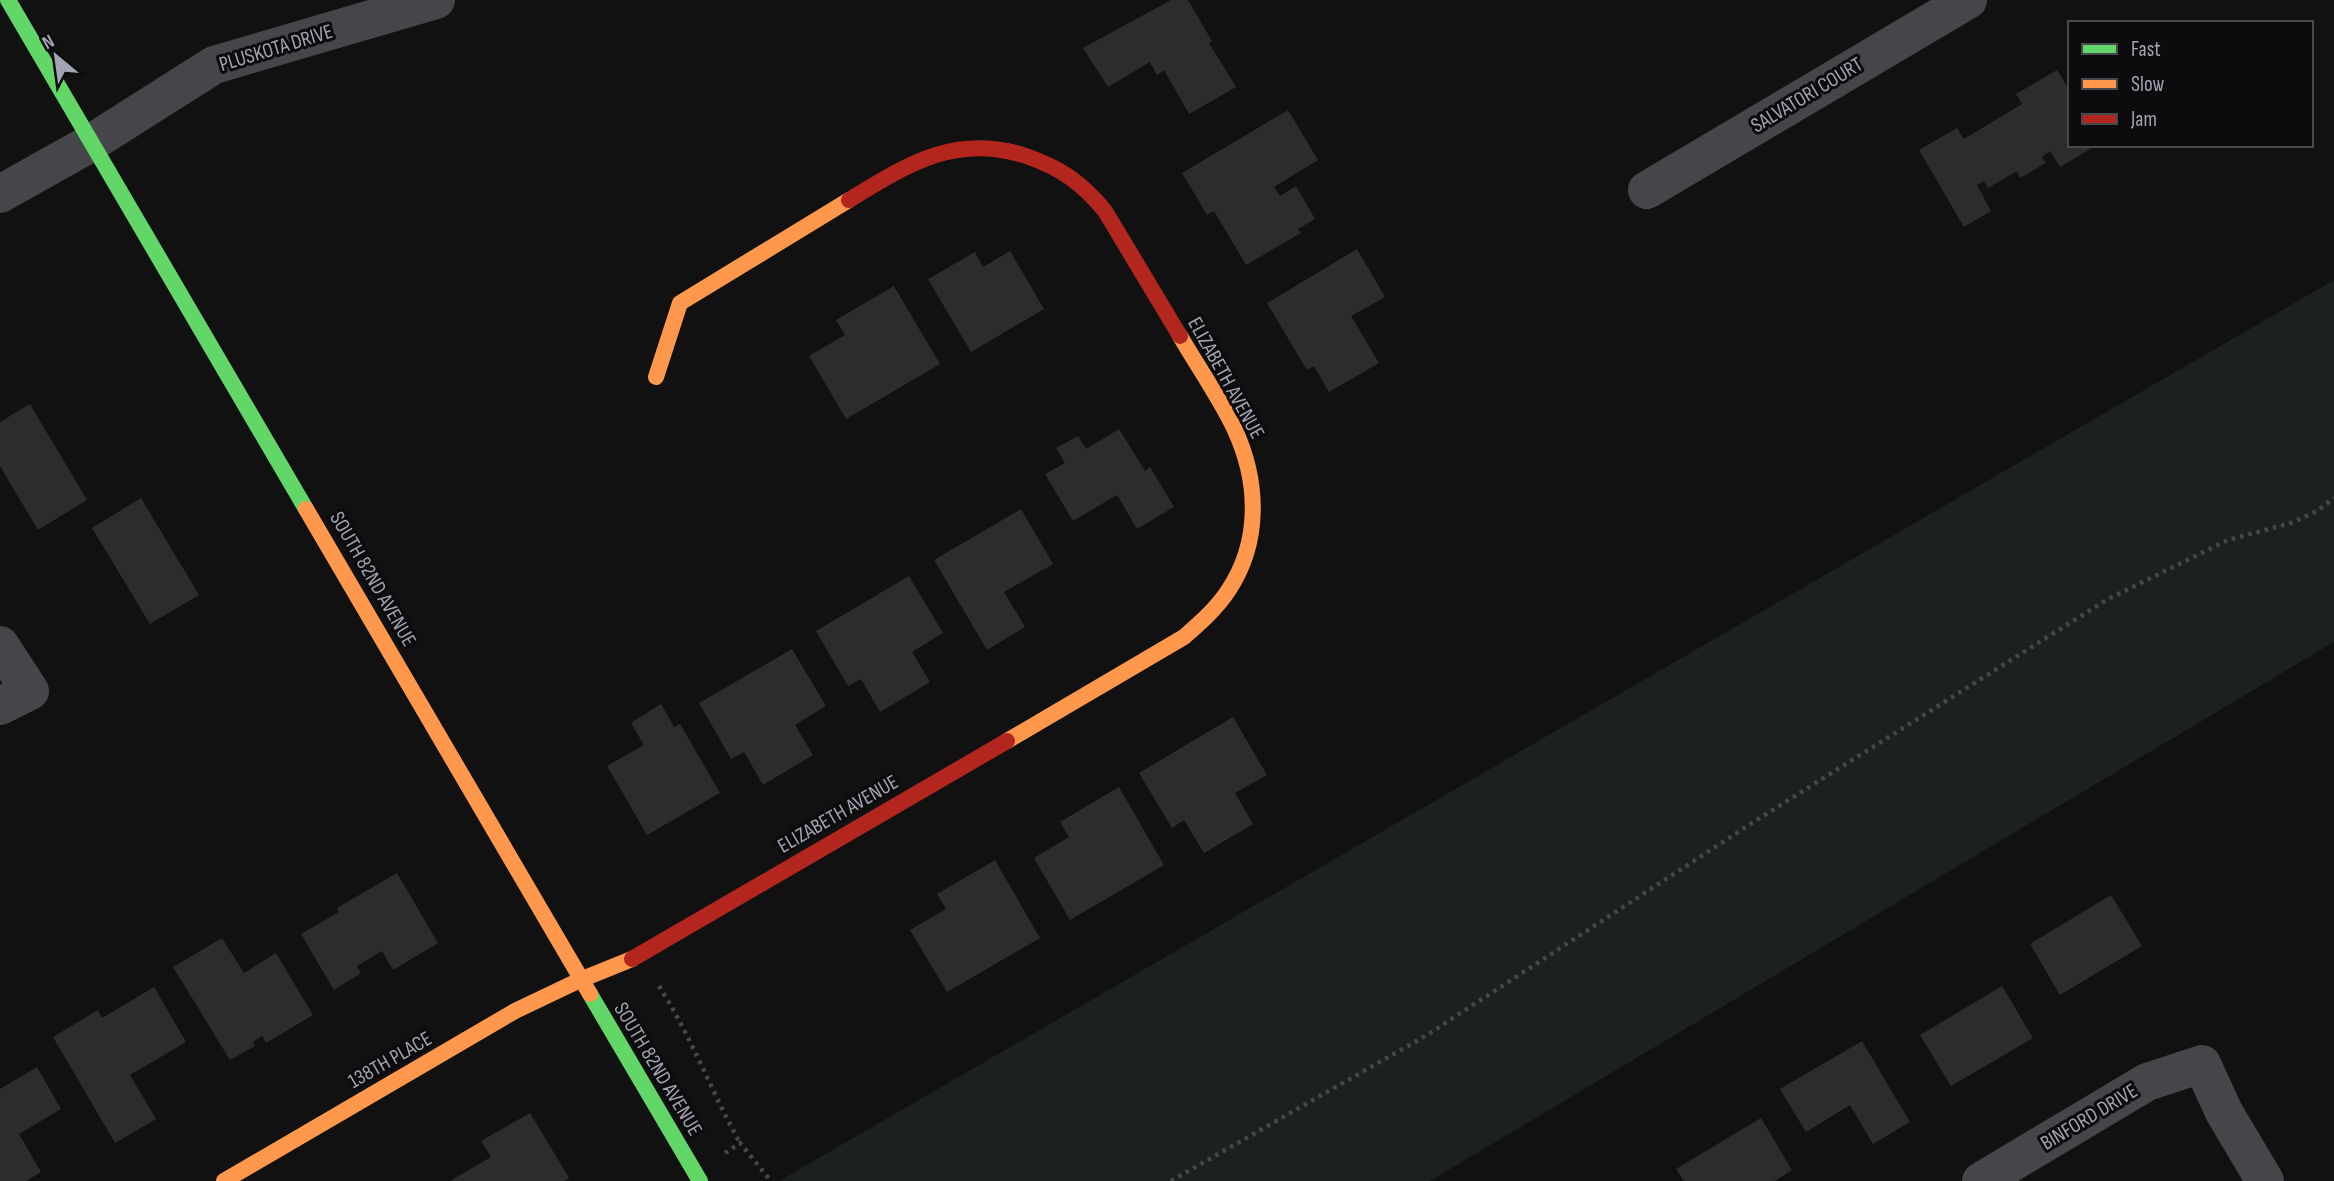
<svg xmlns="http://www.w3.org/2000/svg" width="2334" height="1181" viewBox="0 0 2334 1181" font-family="'Sofia Sans Condensed',sans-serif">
<rect width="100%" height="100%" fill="#111"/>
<polygon fill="#1b211c" points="2334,280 2334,642 1430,1181 779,1181"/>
<g fill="#2c2c2c">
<polygon points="1171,0 1188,0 1212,41 1209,43 1236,87 1189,114 1164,70 1157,75 1150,62 1108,87 1083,48"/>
<polygon points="2057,70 2070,91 2070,145 2097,145 2060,167 2050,151 2042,157 2046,163 2020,178 2017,171 1988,188 1984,181 1977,185 1991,211 1964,227 1919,150 1957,128 1964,139 2022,104 2016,94"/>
<polygon points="1288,110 1318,160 1274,187 1280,196 1296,186 1315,219 1298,229 1301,233 1246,265 1214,211 1207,215 1182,173"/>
<polygon points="1357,249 1385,297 1351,316 1379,363 1329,392 1314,366 1307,370 1267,303"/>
<polygon points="1010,251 1044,309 971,352 928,279 975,252 983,267"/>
<polygon points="894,286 940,364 846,419 809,356 845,335 836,320"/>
<polygon points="30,404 87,500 38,530 0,466 0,422"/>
<polygon points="1119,429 1145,471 1150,467 1174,507 1137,529 1117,495 1073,521 1045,474 1065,463 1056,448 1078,436 1086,449"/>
<polygon points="141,498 199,595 150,624 92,528"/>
<polygon points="1021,509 1053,564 1004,592 1025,627 987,650 934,560"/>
<polygon points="909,576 943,633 912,652 930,682 880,712 861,679 848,686 816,631"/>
<polygon points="792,649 826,706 795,725 813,755 763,785 744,752 731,759 699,703"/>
<polygon points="661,704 674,727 680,724 720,793 647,835 607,766 644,745 631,723"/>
<polygon points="1233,717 1267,775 1235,793 1253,824 1204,853 1184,820 1172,828 1139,773"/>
<polygon points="1119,787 1164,865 1070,920 1034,858 1069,837 1060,822"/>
<polygon points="995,860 1040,938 947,992 910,930 946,909 937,894"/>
<polygon points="397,873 438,943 393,970 382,951 357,966 361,973 334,990 301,934 339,912 337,908"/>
<polygon points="2111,895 2142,946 2060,995 2030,944"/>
<polygon points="222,938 244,973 276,953 313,1015 266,1043 262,1036 253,1042 255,1046 230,1060 173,967"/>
<polygon points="2002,986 2033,1038 1951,1086 1920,1035"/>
<polygon points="154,987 186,1042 130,1075 156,1119 115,1143 53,1037 98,1010 102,1018"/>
<polygon points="1862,1041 1910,1122 1873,1144 1850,1105 1806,1132 1780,1089"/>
<polygon points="37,1067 61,1109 19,1134 41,1172 26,1181 0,1181 0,1089"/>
<polygon points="530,1113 569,1178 564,1181 450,1181 491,1157 481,1141"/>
<polygon points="1761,1118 1792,1170 1775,1181 1684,1181 1676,1169"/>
</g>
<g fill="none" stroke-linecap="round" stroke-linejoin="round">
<g stroke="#47474b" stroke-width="4.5" stroke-dasharray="3.5 5" stroke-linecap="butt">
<path d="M 659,986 C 691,1036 711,1091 740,1143"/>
<polyline points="725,1153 740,1143 771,1181"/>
<polyline points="1171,1181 1427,1035 1752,823 2108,599 2228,540 2291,523 2317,511 2334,498"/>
</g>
<g stroke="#45464a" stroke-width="38">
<polyline points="1647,190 1968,0"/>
<polyline points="0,194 91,143 214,65 436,0"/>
<polyline points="0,645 30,691 0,706"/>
<polyline points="1981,1181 2147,1082 2202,1064 2224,1112 2265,1181"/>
</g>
<g stroke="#63d668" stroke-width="16">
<polyline points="8,0 306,509"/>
<polyline points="590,994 700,1181"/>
</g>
<g stroke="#ff974d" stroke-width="16">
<polyline points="656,377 680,303 849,200"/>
<polyline points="306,509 590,994"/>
<path d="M 1007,741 L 1184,637 C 1200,623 1216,609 1228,591 C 1261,542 1259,481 1234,428 C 1219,397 1198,367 1180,336"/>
<polyline points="224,1181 515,1011 580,980 632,959"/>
</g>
<g stroke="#b3261e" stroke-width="16">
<path d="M 849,200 C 908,164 956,133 1026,156 C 1061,168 1082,183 1105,211 L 1180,336"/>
<polyline points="632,959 1007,741"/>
</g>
</g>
<g text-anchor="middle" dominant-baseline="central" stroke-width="6" stroke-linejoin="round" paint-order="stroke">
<g font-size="21" fill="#a2a5b2" stroke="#0c0b0d">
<text transform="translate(276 48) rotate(-17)">PLUSKOTA DRIVE</text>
<text transform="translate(1807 95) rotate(-31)">SALVATORI COURT</text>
<text transform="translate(1226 378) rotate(61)">ELIZABETH AVENUE</text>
<text transform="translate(373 579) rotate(60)">SOUTH 82ND AVENUE</text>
<text transform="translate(838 814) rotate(-30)">ELIZABETH AVENUE</text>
<text transform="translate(390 1060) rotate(-30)">138TH PLACE</text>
<text transform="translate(658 1069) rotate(59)">SOUTH 82ND AVENUE</text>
<text transform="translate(2089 1117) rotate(-31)">BINFORD DRIVE</text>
</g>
</g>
<rect x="2068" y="21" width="245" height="126" fill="#0c0b0d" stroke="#48494f" stroke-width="2"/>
<rect x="2082" y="44" width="35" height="10" fill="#63d668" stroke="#48494f" stroke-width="2"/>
<text x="2131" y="56" font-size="21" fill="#a2a5b2">Fast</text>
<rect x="2082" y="79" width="35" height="10" fill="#ff974d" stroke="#48494f" stroke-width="2"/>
<text x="2131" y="91" font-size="21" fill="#a2a5b2">Slow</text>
<rect x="2082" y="114" width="35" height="10" fill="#b3261e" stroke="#48494f" stroke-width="2"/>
<text x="2131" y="126" font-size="21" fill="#a2a5b2">Jam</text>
<g transform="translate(56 56) rotate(331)" stroke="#0c0b0d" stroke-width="5" paint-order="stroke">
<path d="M0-5L12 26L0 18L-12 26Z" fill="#a2a5b2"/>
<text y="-10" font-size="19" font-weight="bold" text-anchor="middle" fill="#a2a5b2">N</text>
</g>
</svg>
